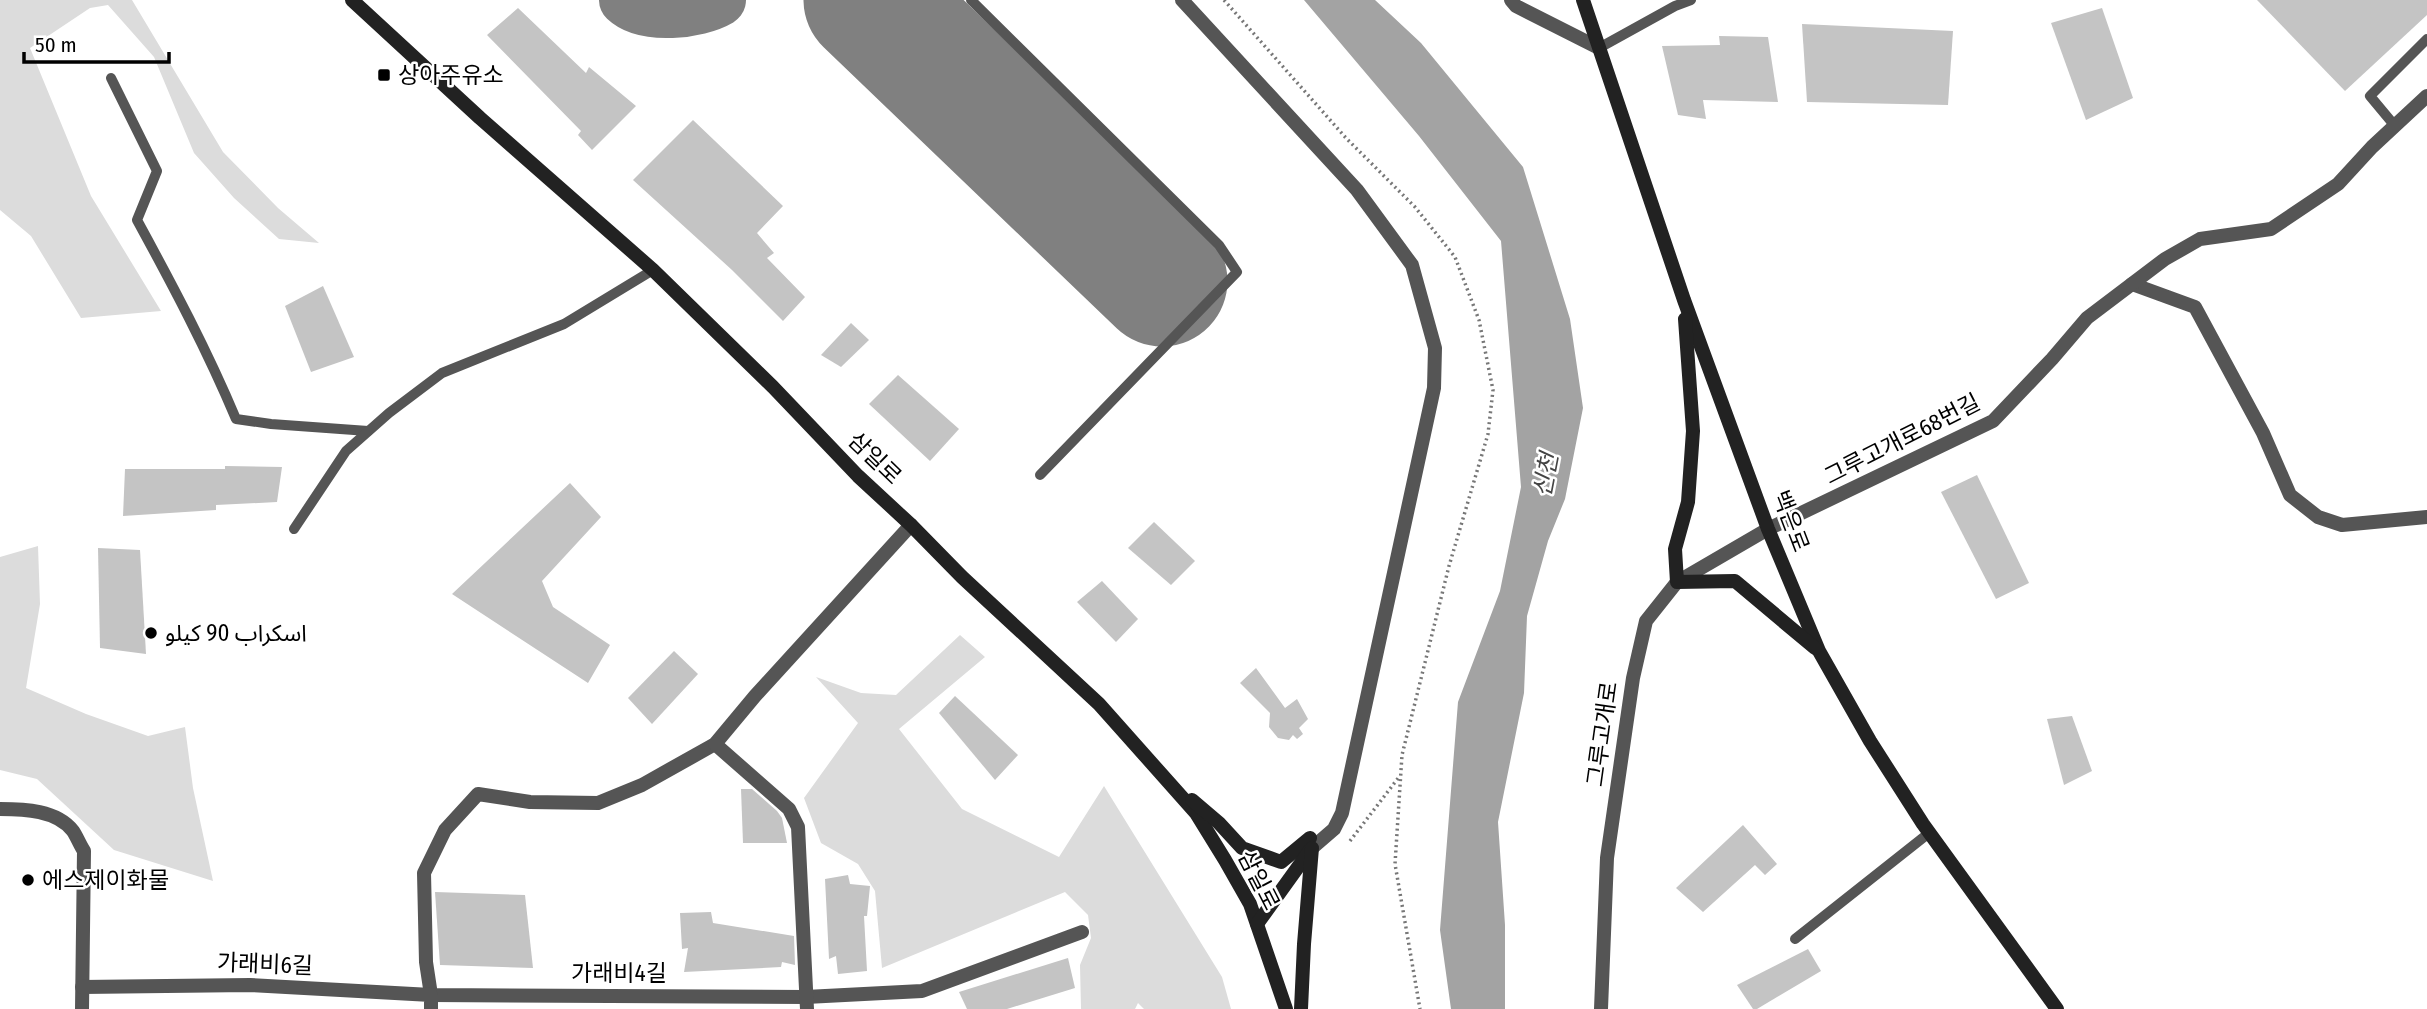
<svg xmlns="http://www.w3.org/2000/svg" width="2427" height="1009" viewBox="0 0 2427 1009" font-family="'Fira Sans Condensed','Noto Sans Arabic','Noto Sans KR',sans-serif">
<rect width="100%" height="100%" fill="#fff"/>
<g fill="#dcdcdc">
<polygon points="0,0 132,0 223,152 278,208 319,243 279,239 234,198 194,153 154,57 108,5 90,8 30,48 91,196 161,311 81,318 31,236 0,210"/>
<polygon points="38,546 40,604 26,688 86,714 148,736 185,727 193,788 213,881 114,850 37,779 0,770 0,557"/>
<polygon points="960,635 985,657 899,729 962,809 1059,857 1104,786 1222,977 1231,1009 1144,1009 1138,1003 1135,1009 1081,1009 1080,965 1091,938 1088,915 1065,892 882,968 875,891 858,864 821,843 804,798 858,723 816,677 861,693 896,695"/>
</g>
<polygon fill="#a3a3a3" points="1304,0 1375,0 1421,43 1523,167 1570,319 1583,408 1565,499 1548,541 1527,616 1524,693 1498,822 1505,925 1505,1009 1451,1009 1440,930 1458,702 1500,591 1521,487 1501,241 1419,136"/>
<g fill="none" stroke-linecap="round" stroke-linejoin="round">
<path stroke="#808080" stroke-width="52" d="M 625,0 C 645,19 698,13 720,0"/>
<polyline stroke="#808080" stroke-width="131" points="869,0 1162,281"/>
</g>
<g fill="#c4c4c4">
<polygon points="2257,0 2427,0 2427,15 2345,91"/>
<polygon points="518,8 586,73 589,67 636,106 592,150 578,135 581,131 487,35"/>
<polygon points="2102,8 2133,98 2086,120 2051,23"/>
<polygon points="1802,24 1953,31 1948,105 1807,102"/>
<polygon points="1719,36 1768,37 1778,102 1703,100 1706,119 1678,115 1662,46 1720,45"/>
<polygon points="693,120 783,206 757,233 774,253 767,258 805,297 783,321 732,270 633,180"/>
<polygon points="323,286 354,357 311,372 285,306"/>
<polygon points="851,323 869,340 841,367 821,355"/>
<polygon points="898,375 959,429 930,461 869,404"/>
<polygon points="225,466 282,467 277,502 216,505 216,510 123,516 125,469 225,469"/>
<polygon points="1977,475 2029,583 1996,599 1941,492"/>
<polygon points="570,483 601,517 542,581 553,607 610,645 588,683 452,594"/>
<polygon points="1154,522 1195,561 1171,585 1128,548"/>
<polygon points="98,548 140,550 146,654 100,648"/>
<polygon points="1102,581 1138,619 1116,642 1077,602"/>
<polygon points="674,651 698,674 652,724 628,698"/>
<polygon points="1256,668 1285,708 1297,699 1308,719 1299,728 1303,734 1297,739 1293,735 1289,740 1278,738 1269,727 1270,713 1240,683"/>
<polygon points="955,696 1018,755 995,780 939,713"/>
<polygon points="2072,716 2092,771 2064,785 2047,719"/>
<polygon points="741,789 752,789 777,811 782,818 787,843 743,843"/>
<polygon points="1743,825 1777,864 1765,875 1755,865 1703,912 1676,888"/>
<polygon points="848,875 850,884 870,886 867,916 864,916 867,971 838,974 836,956 829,959 825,879"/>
<polygon points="435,892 525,895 533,968 440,965"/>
<polygon points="711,912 713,923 794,936 795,965 782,962 781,967 684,972 688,948 682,949 680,913"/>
<polygon points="1808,949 1821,971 1757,1009 1753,1009 1737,985"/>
<polygon points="1068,958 1075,988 1007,1009 967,1009 959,992"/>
</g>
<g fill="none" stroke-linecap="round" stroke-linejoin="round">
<g stroke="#777" stroke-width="3.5" stroke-dasharray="2 3.5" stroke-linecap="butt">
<polyline points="1224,0 1346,138 1415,207 1455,257 1479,320 1493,390 1488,434 1449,566 1402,755 1395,864 1420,1009"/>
<polyline points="1350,841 1399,777"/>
</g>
<g stroke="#555" stroke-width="10">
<polyline points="971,0 1219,245 1237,272 1040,475"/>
<polyline points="1599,48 1675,6 1691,0"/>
<path d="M 111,78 L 157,171 L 137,220 C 173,286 207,350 236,419 L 271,424 L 368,431"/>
<polyline points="2395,126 2370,96 2427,39"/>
<polyline points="294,529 346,451 389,413 442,373 564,324 653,270"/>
<polyline points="1795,939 1929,833"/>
</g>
<g stroke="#555" stroke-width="14">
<polyline points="1182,0 1357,190 1412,265 1435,348 1434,388 1342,813 1334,829 1312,848"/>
<polyline points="1511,0 1516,6 1599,48"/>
<polyline points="2132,284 2195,307 2263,433 2290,495 2318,517 2342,525 2427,517"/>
<polyline points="911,525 755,696 715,744 642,785 598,803 530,802 478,794 445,830 424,873 426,962 431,995 806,997 922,991 1082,932"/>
<polyline points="1768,529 1993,421 2052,359 2087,318 2165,259 2200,239 2271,229 2338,184 2372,147 2427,96"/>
<polyline points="715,744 789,809 798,827 807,1009"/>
<path d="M 0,809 C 24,809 57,810 73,831 C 77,837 80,845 84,851 L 82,1009"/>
<polyline points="82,987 250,985 431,995 431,1009"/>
</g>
<polyline stroke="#555" stroke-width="14" points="1601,1009 1607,858 1633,678 1646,621 1677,582 1768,529"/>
<g stroke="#222" stroke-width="14">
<polyline points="352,0 480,118 653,270 773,387 858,476 911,525 962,577 1099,704 1196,813 1225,860 1250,904 1286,1009"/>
<polyline points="1583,0 1684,300 1768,529 1819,651 1870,741 1923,824 2057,1009"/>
<polyline points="1685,319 1693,431 1688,502 1675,549 1677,582 1735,581 1815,648"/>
<polyline points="1192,800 1219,823 1242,848 1281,862 1310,838"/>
<polyline points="1257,924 1311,849"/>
<polyline points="1301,1009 1304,944 1312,848"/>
</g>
</g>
<g fill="#000" stroke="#fff" stroke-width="2.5">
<rect x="377" y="68" width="14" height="14" rx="3.5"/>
<circle cx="151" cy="633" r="7"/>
<circle cx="28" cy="880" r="7"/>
</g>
<g text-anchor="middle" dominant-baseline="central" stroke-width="5" stroke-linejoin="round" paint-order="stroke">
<g font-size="23" fill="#000" stroke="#fff" text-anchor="start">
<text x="398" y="75">상아주유소</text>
<text x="165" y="633">اسكراب 90 كيلو</text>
<text x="42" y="880">에스제이화물</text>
</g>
<g font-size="23" fill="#000" stroke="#fff">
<text transform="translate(1902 439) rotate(-27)">그루고개로68번길</text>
<text transform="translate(875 458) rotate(44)">삼일로</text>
<text transform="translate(1791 521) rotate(69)">백은로</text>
<text transform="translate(1602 734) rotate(-82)">그루고개로</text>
<text transform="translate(1259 880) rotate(63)">삼일로</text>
<text transform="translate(265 964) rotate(2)">가래비6길</text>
<text x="619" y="973">가래비4길</text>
</g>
<g font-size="24" font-style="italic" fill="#444" stroke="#fff">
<text transform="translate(1546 475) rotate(-79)">신천</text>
</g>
</g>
<path d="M24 52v10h145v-10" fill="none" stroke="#000000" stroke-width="3.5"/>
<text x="35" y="52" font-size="21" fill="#000000" stroke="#ffffff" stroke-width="5" paint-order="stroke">50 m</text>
</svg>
